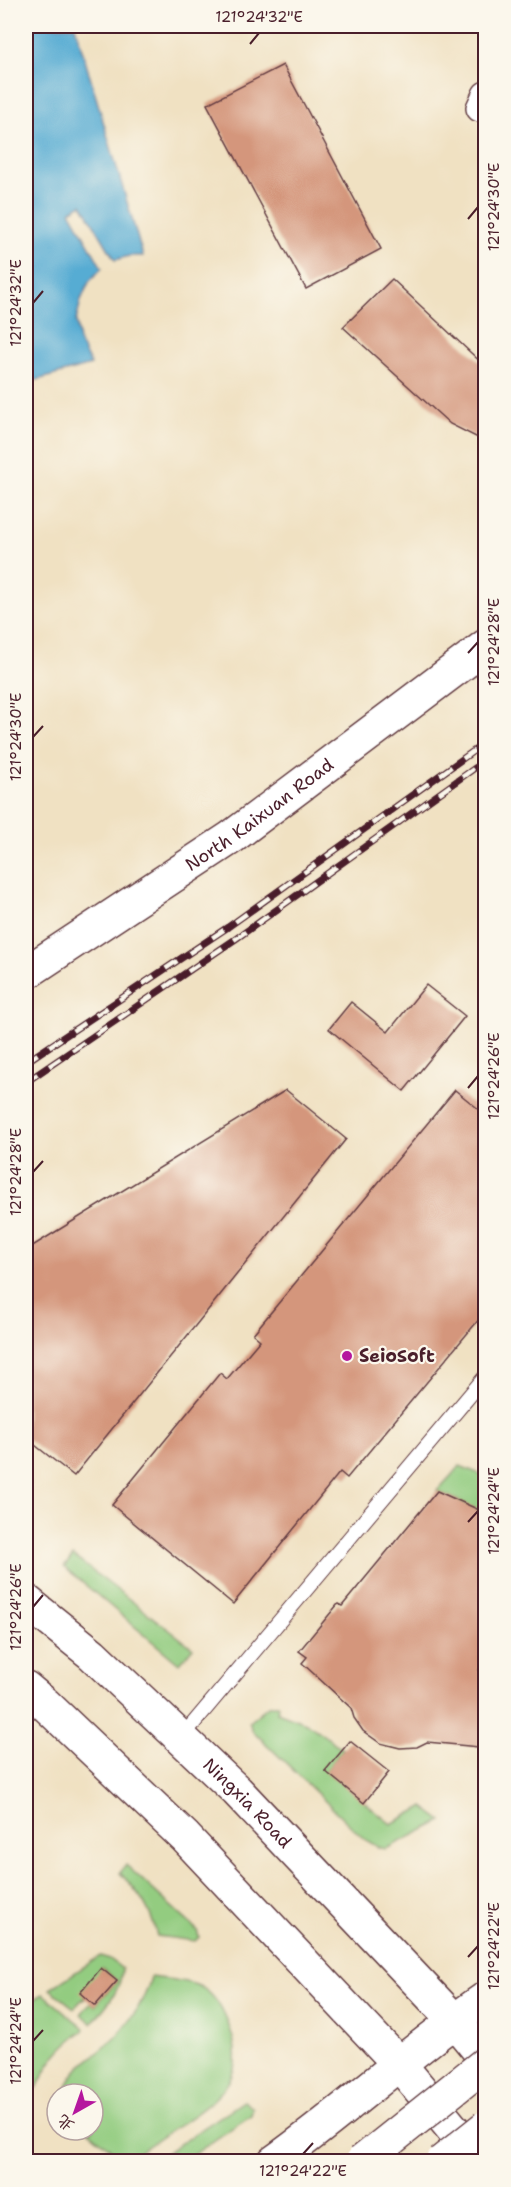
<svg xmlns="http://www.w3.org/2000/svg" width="511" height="2187" viewBox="0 0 511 2187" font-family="'Shantell Sans','LXGW WenKai TC',sans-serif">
<rect width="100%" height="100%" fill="#fbf7ec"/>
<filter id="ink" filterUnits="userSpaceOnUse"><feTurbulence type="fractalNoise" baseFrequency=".0167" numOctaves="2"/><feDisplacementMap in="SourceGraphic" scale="12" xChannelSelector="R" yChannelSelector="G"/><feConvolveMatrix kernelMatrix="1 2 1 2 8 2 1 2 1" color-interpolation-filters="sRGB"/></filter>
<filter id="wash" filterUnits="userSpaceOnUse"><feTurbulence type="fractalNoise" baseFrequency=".008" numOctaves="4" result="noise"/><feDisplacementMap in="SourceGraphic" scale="24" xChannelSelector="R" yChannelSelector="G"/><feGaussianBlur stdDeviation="1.35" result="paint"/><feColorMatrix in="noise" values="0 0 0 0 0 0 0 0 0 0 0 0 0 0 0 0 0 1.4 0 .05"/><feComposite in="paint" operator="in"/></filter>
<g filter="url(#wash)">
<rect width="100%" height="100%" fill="#f0e1c2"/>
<g fill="#93cc80" stroke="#6e7656" stroke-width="1.5">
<polygon points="460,1466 485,1476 485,1513 437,1491"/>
<polygon points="73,1556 193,1648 179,1664 64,1567"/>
<polygon points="273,1705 279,1705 277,1712 306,1723 343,1749 326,1771 391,1824 423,1807 442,1821 386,1849 378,1847 364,1839 252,1730 249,1722 268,1706"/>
<path d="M 126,1865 L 197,1930 L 199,1937 L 195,1941 L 157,1936 C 150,1907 140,1894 120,1873 Z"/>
<path d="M 100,1956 L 110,1959 L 122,1969 C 121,1992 106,2005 92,2023 L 81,2014 L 91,2002 L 95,2006 L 117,1981 L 102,1968 L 85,1997 L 74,2008 L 50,1989 Z"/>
<path d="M 151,1977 C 191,1983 210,1979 227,2021 C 250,2074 224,2094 184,2122 C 166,2134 148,2146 130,2158 L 120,2157 L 88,2130 L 93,2130 L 93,2094 L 64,2094 C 72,2068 87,2063 106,2046 C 126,2029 145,2002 151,1977 Z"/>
<path d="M 43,1994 L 85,2029 C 60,2047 50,2060 37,2088 L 26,2079 L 26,2005 Z"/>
<polygon points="244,2101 253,2108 251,2115 184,2161 154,2161"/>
</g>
<polygon fill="#57acd3" stroke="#50667f" stroke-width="1.5" points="26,26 75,26 143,256 129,256 115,260 82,204 70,211 102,268 89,282 81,300 76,321 79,341 91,365 26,383"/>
<g id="blocks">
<g fill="#d4967b">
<polygon points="283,65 381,249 306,289 207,104"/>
<polygon points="392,279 486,367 486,442 450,424 343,327"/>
<polygon points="426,985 465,1016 404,1091 329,1029 351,1002 388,1032"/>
<polygon points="286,1090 346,1139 74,1476 26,1438 26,1250"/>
<polygon points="455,1090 486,1115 486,1311 347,1478 340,1472 233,1604 112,1505 220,1373 227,1379 260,1340 253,1334"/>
<polygon points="437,1491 486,1513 486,1657 479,1670 486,1673 486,1744 479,1747 427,1742 417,1747 400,1748 380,1743 363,1731 354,1718 351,1708 302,1663 307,1657 299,1651 338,1604 342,1606"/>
<polygon points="350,1741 389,1772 364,1803 325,1771"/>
<polygon points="101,1968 117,1981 95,2006 80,1993"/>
</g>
</g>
</g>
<g filter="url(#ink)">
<use href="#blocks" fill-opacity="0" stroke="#633c42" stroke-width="1.5"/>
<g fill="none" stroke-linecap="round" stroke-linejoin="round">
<g stroke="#633c42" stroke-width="16">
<polyline id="lane" points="181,1738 486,1376"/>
</g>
<g stroke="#633c42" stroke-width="30">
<polyline id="street" points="480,108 486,95"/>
</g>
<g stroke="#633c42" stroke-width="36">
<g id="secondary">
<path id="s1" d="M 26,973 L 232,837 L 486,646"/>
<path id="s2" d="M 26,1601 L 92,1654 L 237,1791 L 454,2020"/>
<polyline points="26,1688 45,1704 185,1837 400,2065"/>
</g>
</g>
<g stroke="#633c42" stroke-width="36">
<g id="primary">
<polyline points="454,2020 486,2059"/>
<polyline points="400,2065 480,2162"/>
<path d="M 274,2162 C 347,2110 412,2049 486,1998"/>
</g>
</g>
<use href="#lane" stroke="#fff" stroke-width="14"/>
<use href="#street" stroke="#fff" stroke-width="27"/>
<use href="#secondary" stroke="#fff" stroke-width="33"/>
<use href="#primary" stroke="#fff" stroke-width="33"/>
<g stroke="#4a1f2b" stroke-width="7">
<g id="rail">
<polyline points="26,1062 228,927 486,742"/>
<polyline points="26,1082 237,938 486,760"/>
</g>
</g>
<use href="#rail" stroke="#fbf7ec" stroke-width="4.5" stroke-dasharray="14" stroke-linecap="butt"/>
<g stroke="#633c42" stroke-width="36" stroke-linecap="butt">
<g id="highway-bridge">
<polyline points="362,2162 486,2063"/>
<polyline points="442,2162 486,2127"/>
</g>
</g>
<use href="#highway-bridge" stroke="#fff" stroke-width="33"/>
</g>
</g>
<path fill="none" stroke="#4a1f2b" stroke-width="2" d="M 250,44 L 259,33M 468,219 L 478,207M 33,303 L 43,291M 468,653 L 478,642M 33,737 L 43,726M 468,1088 L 478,1076M 33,1172 L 43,1161M 468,1522 L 478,1511M 33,1607 L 43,1595M 468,1957 L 478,1946M 33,2041 L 43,2030M 303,2154 L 313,2143"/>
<circle fill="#b5179e" stroke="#fbf7ec" stroke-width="2" cx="347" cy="1356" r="6"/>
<g text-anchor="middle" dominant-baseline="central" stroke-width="4.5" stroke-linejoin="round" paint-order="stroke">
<g font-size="18" fill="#4a1f2b" stroke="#fbf7ec">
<text stroke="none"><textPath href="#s1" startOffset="282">North Kaixuan Road</textPath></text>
<text stroke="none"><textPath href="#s2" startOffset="300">Ningxia Road</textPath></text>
</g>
<g font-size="18" font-weight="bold" fill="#4a1f2b" stroke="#fbf7ec" text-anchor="start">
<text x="359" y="1356">SeioSoft</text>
</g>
</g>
<rect width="511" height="2187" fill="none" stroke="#fbf7ec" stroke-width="66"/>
<g transform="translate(75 2112) rotate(220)"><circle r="28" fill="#fbf7ec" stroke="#b4a19f" stroke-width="1.5"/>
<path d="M0-4.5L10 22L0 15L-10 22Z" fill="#b5179e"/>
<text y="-9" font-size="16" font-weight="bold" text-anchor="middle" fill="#4a1f2b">北</text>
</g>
<rect x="33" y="33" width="445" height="2121" fill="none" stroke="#4a1f2b" stroke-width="2"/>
<g font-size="15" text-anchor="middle" fill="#4a1f2b">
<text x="259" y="22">121°24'32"E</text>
<text transform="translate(494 207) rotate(-90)" y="5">121°24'30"E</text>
<text transform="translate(16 303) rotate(-90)" y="5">121°24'32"E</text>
<text transform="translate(494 642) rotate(-90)" y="5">121°24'28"E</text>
<text transform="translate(16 737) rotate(-90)" y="5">121°24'30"E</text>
<text transform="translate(494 1076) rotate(-90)" y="5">121°24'26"E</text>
<text transform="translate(16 1172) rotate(-90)" y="5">121°24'28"E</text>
<text transform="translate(494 1511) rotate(-90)" y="5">121°24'24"E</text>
<text transform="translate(16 1607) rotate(-90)" y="5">121°24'26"E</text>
<text transform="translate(494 1946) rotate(-90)" y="5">121°24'22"E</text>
<text transform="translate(16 2041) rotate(-90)" y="5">121°24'24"E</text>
<text x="303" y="2176">121°24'22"E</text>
</g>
</svg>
